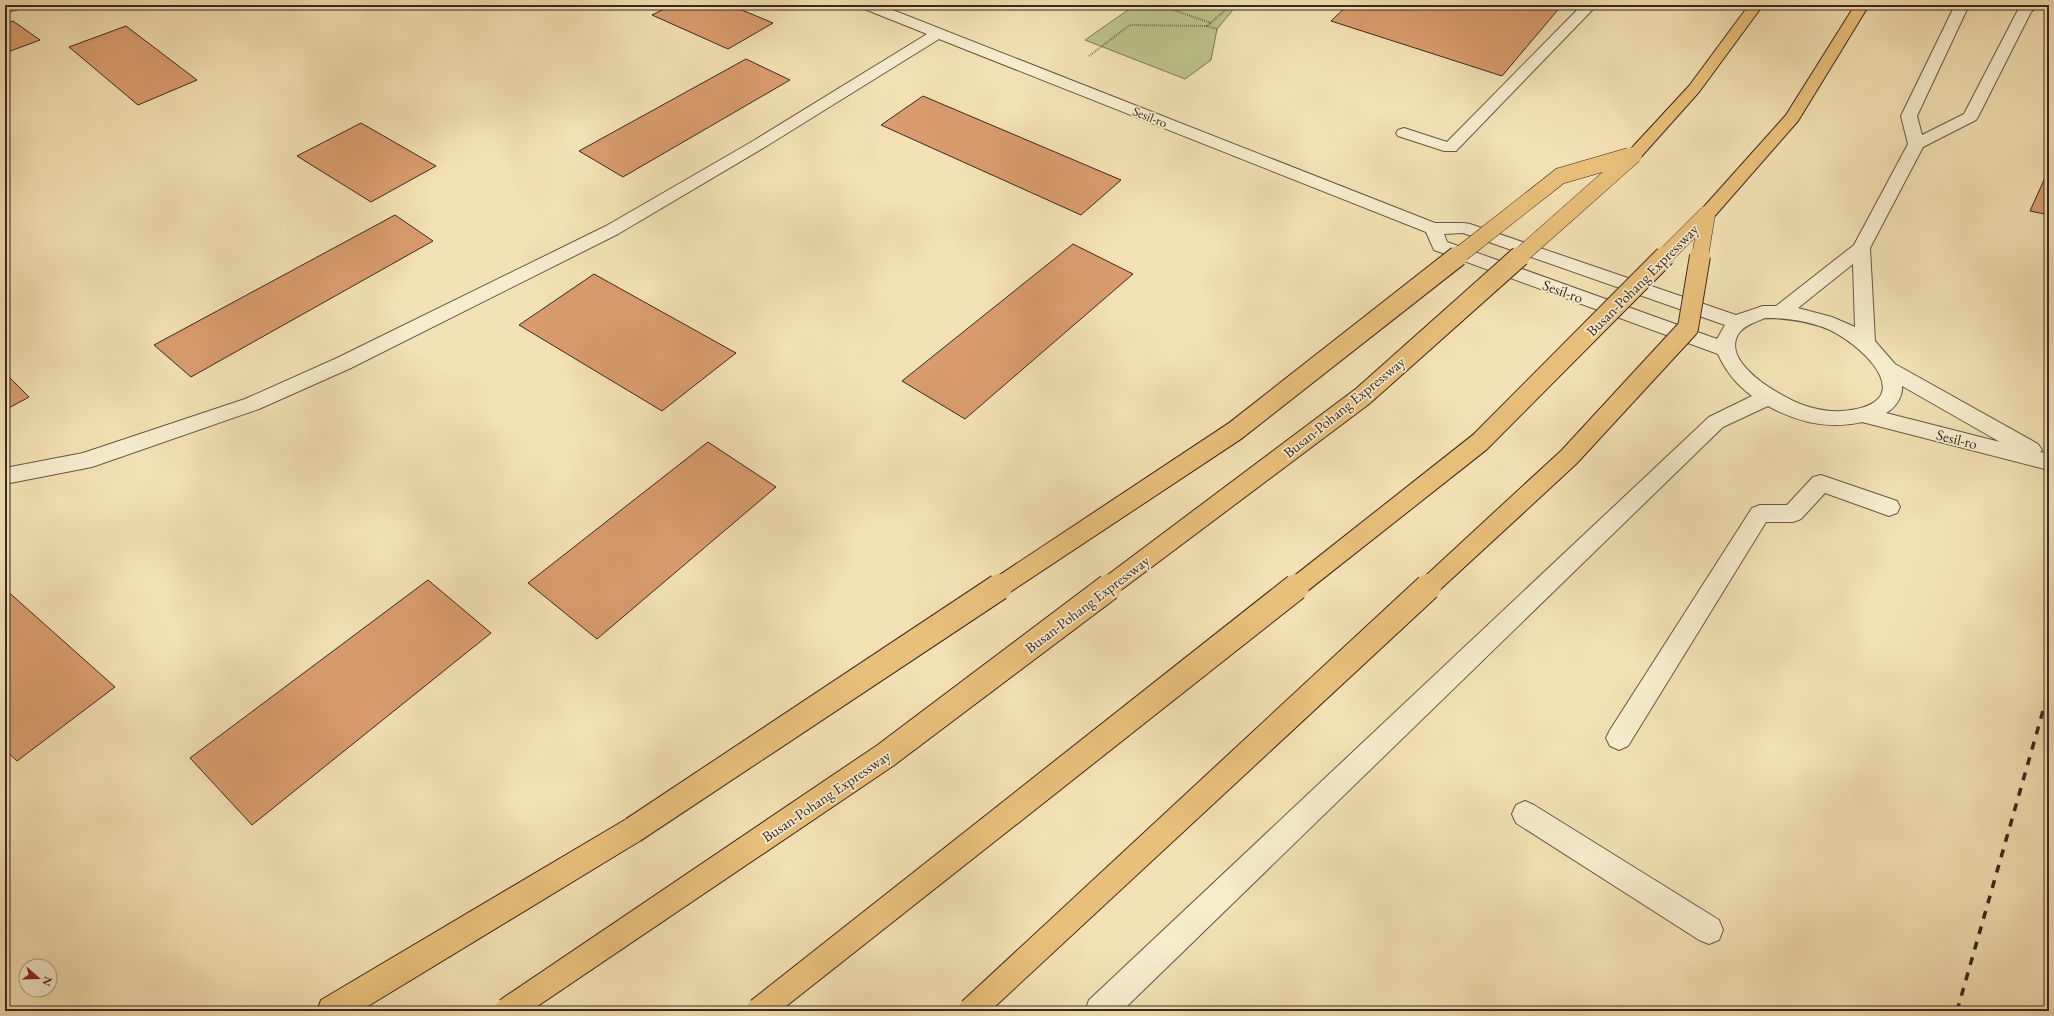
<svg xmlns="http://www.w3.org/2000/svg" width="2054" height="1016" viewBox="0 0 2054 1016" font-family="'EB Garamond',serif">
<rect width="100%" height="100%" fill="#f2e1b4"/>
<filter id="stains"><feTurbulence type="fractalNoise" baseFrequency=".005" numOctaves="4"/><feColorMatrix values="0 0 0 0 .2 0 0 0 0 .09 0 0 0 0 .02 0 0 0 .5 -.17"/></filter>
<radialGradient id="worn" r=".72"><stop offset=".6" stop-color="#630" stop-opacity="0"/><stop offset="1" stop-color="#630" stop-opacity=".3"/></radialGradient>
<polygon fill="#bdc28b" stroke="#7b7555" points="1135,5 1237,5 1217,29 1211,60 1185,79 1085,40"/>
<g fill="#da9c6e" stroke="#39281f">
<polygon points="672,5 730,5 773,23 728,49 652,15"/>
<polygon points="1348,5 1562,5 1502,76 1331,21"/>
<polygon points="13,21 40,40 5,53 5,24"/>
<polygon points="126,26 197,80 138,105 69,47"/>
<polygon points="746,59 790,80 623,177 579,151"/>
<polygon points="923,96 1121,180 1081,215 881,125"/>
<polygon points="361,123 436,166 371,202 297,156"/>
<polygon points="2049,169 2049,215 2030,211"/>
<polygon points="395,215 433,241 191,377 154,345"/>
<polygon points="1073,244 1133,274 965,419 902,381"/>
<polygon points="594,274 736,353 662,411 519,325"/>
<polygon points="5,373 29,397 5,410"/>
<polygon points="708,442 776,487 597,639 528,583"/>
<polygon points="428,580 491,633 252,825 190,758"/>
<polygon points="5,589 115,687 17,761 5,750"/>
</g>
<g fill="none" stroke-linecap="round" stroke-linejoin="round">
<g stroke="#675644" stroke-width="2">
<g id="minor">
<polygon points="5,5 24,5 22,8 5,13"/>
<path d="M 860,5 L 880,5 L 1435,223 L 1464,223 L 1470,224 L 1736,315 L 1763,306 L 1776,306 L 1854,245 L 1908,144 L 1901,116 L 1955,5 L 1969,5 L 1917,116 L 1922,135 L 1964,114 L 2020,6 L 2039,5 L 2031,12 L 1978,117 L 1976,120 L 1923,147 L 1870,248 L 1875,341 L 1895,364 L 2038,444 L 2042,450 L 2040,452 L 2049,454 L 2049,470 L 1862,422 C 1829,430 1797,422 1768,406 L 1723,427 L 1122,1011 L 1085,1011 L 1089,1000 L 1709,417 L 1752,396 C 1737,385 1726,372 1718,354 L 1434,250 L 1426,232 L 939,39 L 765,147 L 618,234 L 351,368 L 259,409 L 92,467 L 5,484 L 5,468 L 83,453 L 245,399 L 337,358 L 606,226 L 753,141 L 927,34 L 862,8 ZM 1463,233 L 1725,325 L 1717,339 L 1447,242 L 1444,234 ZM 1853,264 L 1855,327 L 1832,317 L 1798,308 ZM 1765,318 C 1787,318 1809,321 1830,330 C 1870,350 1920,405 1841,411 C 1829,412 1815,409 1803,405 C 1782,397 1719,363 1739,333 C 1745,325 1756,322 1765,318 ZM 1902,386 L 2000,442 L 1886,413 C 1895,408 1903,397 1902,386 Z"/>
<polygon points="1582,5 1597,5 1456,151 1444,151 1398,136 1396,133 1398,130 1404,128 1447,142"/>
<polygon points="1821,475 1897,501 1900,507 1897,513 1889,516 1825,493 1801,519 1793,522 1766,522 1628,746 1619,750 1610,746 1606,738 1610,730 1752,508 1760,505 1787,505 1813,477"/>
<polygon points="1525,801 1534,805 1719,920 1723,930 1719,940 1709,944 1699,940 1516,823 1512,814 1516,805"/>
</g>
</g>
<g stroke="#39281f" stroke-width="2">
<g id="highway">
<polygon points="1749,5 1763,5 1699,92 1640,158 1634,160 1628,158 1626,155 1628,152 1689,86"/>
<polygon points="1855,5 1869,5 1798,121 1713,218 1707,219 1701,218 1698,214 1701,210 1786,115"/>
<polygon points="633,817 643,821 647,830 643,839 360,1011 317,1011 321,1000 623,821"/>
</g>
</g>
<g stroke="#39281f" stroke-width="2" stroke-dasharray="0.5 1.5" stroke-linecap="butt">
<polyline points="1159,5 1211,23"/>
<polyline points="1217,29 1207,26 1231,5"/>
<polyline points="1089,56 1130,25 1207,26"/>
</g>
<use href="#minor" fill="#f7ecce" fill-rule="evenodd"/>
<use href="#highway" fill="#e9c07a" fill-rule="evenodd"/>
<g stroke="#39281f" stroke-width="3.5" stroke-dasharray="8 8" stroke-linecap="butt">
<polyline points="1957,1011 2049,690"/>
<polyline points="2045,1011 2049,995"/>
</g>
<g stroke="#39281f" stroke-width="17" stroke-linecap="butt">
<g id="highway-bridge-far2">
<polyline points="1457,257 1560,176 1629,156"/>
<polyline points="1519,257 1634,155"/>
<polyline points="1664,257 1707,214"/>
<polyline points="1700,257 1707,214"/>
</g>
</g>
<g stroke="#39281f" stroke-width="22" stroke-linecap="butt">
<g id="highway-bridge-far1">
<polyline points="998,588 1235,431 1458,256"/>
<polyline points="1107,588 1363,396 1520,256"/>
<polyline points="1295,588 1480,442 1665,256"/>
<polyline points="1427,588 1569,457 1688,328 1700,256"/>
</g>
</g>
<g stroke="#39281f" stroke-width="28" stroke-linecap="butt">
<g id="highway-bridge">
<polyline points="633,830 999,587"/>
<polyline points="507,1011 886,755 1109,587"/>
<polyline points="759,1011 1296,587"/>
<polyline points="971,1011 1428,587"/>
</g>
</g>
<use href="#highway-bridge-far2" stroke="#e9c07a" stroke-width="16"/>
<use href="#highway-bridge-far1" stroke="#e9c07a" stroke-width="20"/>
<use href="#highway-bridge" stroke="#e9c07a" stroke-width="26"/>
</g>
<g text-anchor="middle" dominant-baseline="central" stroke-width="3.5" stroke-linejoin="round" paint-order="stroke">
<g font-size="13" fill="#39281f" stroke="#f7ecce">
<text transform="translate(1150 117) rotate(22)">Sesil-ro</text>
</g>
<g font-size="15" fill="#39281f" stroke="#f7ecce">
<text transform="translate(1642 280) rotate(-45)">Busan-Pohang Expressway</text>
<text transform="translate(1563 291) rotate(20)">Sesil-ro</text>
<text transform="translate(1344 407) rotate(-39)">Busan-Pohang Expressway</text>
<text transform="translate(1957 439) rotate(14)">Sesil-ro</text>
<text transform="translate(1087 604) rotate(-37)">Busan-Pohang Expressway</text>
<text transform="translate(826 796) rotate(-34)">Busan-Pohang Expressway</text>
</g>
</g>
<rect width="2054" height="1016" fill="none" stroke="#f2e1b4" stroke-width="20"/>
<rect x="6" y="6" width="2042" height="1004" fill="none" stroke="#39281f" stroke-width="2"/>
<rect x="10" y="10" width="2034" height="996" fill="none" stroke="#39281f"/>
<g transform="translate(38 978) rotate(110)"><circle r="19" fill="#f7ecce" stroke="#ab9e88"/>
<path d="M0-3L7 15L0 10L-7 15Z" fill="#8f2418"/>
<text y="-6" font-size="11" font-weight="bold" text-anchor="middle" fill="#39281f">N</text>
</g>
<rect width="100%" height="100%" filter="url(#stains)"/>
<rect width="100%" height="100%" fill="url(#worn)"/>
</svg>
